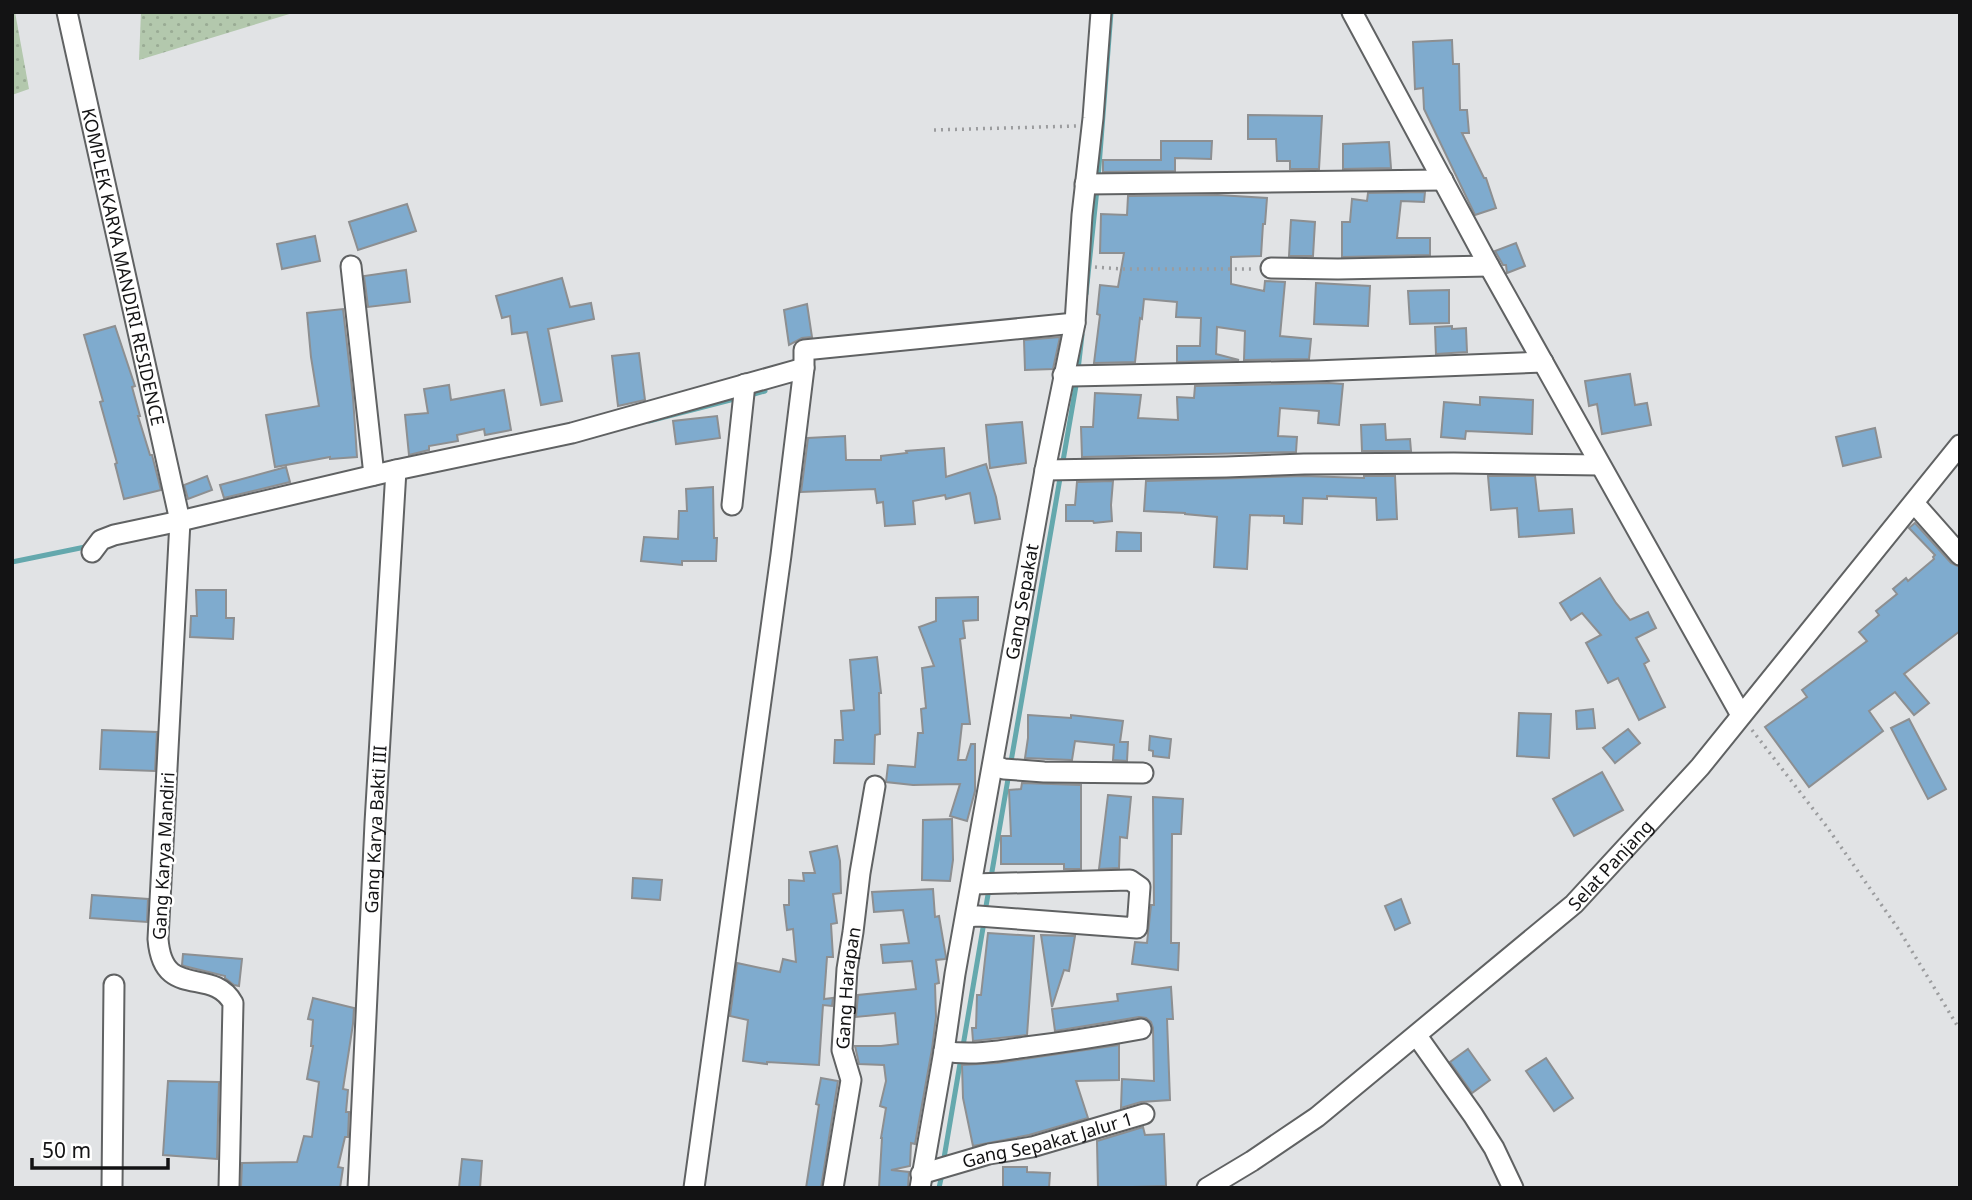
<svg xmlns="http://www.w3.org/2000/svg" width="1972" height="1200" viewBox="0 0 1972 1200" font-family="'Noto Sans',sans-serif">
<defs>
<pattern id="grass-dots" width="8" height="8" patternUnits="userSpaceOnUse" patternTransform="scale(1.75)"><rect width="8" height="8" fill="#b3c8ad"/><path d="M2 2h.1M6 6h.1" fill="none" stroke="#99ab94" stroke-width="1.8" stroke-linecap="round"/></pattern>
</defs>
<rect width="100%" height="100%" fill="#e1e3e5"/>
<g fill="url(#grass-dots)">
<polygon points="12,12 15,12 29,89 12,95"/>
<polygon points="141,12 296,12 139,60"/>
</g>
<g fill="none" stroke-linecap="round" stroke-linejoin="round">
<g stroke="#64a8ad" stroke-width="5">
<polyline points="1098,179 1111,12"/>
<polyline points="1086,294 1097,189"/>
<polyline points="1078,370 1082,335"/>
<polyline points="747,396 765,391"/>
<polyline points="649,421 738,398"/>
<polyline points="12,562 90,546"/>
<polyline points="985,912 1077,380"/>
<polyline points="943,1164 984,922"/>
<polyline points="939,1188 942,1174"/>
</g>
</g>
<g fill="#7fabce" stroke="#8d8f91" stroke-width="2">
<polygon points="1452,40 1453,64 1459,64 1460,110 1467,110 1469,133 1462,133 1484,178 1486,178 1496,208 1475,215 1424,109 1423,88 1415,89 1413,42"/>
<polygon points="1248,115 1322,116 1319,169 1290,169 1290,161 1277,161 1276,139 1248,139"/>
<polygon points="1161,141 1212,141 1211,159 1175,158 1175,171 1103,172 1103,160 1161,160"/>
<polygon points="1389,142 1391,168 1343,169 1343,144"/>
<polygon points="1425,192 1424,202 1401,201 1397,238 1430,238 1430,255 1342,257 1342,222 1350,222 1352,199 1367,201 1368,193"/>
<polygon points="1218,195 1267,198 1265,224 1263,224 1261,256 1231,257 1231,284 1264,291 1265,281 1285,282 1280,336 1311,339 1309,359 1244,360 1245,331 1217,327 1216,354 1239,360 1177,362 1177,346 1200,346 1201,318 1176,317 1177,302 1144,299 1142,319 1140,318 1135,362 1094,363 1100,315 1097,314 1100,285 1118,287 1124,253 1100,253 1101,214 1127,215 1128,196"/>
<polygon points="407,204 416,231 358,250 349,222"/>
<polygon points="1291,220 1315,222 1313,256 1289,256"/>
<polygon points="315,236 320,261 282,269 277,244"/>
<polygon points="1516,243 1525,266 1507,273 1506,265 1503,265 1495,251"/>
<polygon points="406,270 410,302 368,307 364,276"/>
<polygon points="562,278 570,307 591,303 594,319 548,329 562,401 541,405 527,332 512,334 510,316 502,318 496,296"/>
<polygon points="1316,283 1370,286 1368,326 1314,324"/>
<polygon points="1449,290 1449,323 1410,324 1408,291"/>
<polygon points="807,304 812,337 802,338 789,345 784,310"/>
<polygon points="343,309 353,397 357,457 330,459 330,457 275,467 266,415 319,406 311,357 307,313"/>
<polygon points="115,326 135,386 132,387 140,416 138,416 150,455 152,455 161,490 124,499 115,464 117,463 100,402 103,401 84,335"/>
<polygon points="1452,326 1452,329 1466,328 1467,352 1436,354 1435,327"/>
<polygon points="1060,337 1053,369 1025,370 1024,340"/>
<polygon points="639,353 645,400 618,406 612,356"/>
<polygon points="1630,374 1635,405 1647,403 1651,425 1602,434 1597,404 1589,406 1585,381"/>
<polygon points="1329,383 1343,384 1339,425 1318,423 1319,411 1280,408 1278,436 1297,437 1296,452 1082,457 1081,427 1093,427 1095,393 1141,395 1138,418 1178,420 1177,397 1194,398 1195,386"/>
<polygon points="449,385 451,400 504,390 511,430 485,435 484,429 457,435 458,441 429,446 429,450 409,455 405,415 428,413 424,389"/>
<polygon points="1480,397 1533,400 1532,434 1466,431 1465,439 1441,437 1444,402 1480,405"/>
<polygon points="717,416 720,438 676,444 673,421"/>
<polygon points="1022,422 1026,463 990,468 986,425"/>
<polygon points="1385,424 1386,440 1410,439 1411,451 1362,451 1361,425"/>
<polygon points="1875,428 1881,457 1843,466 1836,437"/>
<polygon points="845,436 846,460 881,460 881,456 907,453 906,451 944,448 946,477 986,464 996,497 1000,519 975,523 970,493 946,499 945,495 913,501 915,524 885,526 883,502 877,503 875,489 801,492 808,438"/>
<polygon points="286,467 290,482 224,498 220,485"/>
<polygon points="207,476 212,490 188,499 184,485"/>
<polygon points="1304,476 1364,478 1364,476 1395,476 1397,519 1377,520 1376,498 1327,496 1327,499 1303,498 1302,524 1284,523 1284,516 1250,515 1247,569 1214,567 1217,517 1185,514 1185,513 1144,511 1146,481"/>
<polygon points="1488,476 1535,476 1539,511 1572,509 1574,533 1519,537 1517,508 1491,510"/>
<polygon points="1113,481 1111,505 1112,521 1094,523 1093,521 1066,521 1066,505 1075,505 1077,482"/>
<polygon points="713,487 714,538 717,538 716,561 682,561 682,565 641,561 644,537 678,539 679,511 687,511 686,489"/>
<polygon points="1915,523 1951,563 1960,567 1960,631 1904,674 1929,703 1914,715 1895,692 1869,711 1883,731 1809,787 1765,727 1807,697 1802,690 1867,641 1859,632 1879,615 1876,611 1897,594 1893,589 1906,578 1908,581 1934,559 1933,557 1935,555 1909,528"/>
<polygon points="1117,532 1141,533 1141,551 1116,551"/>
<polygon points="1600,578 1616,603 1630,620 1648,612 1656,628 1636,638 1649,661 1644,664 1665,707 1639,720 1618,678 1608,683 1586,643 1601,635 1582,613 1571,620 1560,603"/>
<polygon points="196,590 226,590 226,618 234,618 233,639 190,637 191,616 197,616"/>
<polygon points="978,597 978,620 963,621 965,638 960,639 970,724 962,724 958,760 966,760 971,744 975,744 975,791 967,821 950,816 960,784 913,785 886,782 888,765 915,767 918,733 923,733 921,709 926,708 922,668 934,666 919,627 936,621 936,598"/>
<polygon points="877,657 881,693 879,693 880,734 875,735 874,764 834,763 835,740 843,740 841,711 854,710 850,660"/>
<polygon points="1593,709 1595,728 1577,729 1576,711"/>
<polygon points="1519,713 1551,714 1549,758 1517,756"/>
<polygon points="1028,715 1071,718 1071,715 1123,721 1120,742 1128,742 1127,761 1113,760 1114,745 1075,741 1072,760 1025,758 1028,738"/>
<polygon points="1909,719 1946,789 1928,799 1891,728"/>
<polygon points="1628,729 1640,743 1615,763 1603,748"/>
<polygon points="102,730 157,732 155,771 100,769"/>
<polygon points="1150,736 1171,739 1169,758 1153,756 1153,751 1149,750"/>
<polygon points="1602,772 1623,810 1574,836 1553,799"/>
<polygon points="1022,783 1081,785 1081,869 1064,869 1064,864 1001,864 1001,836 1011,836 1009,790 1021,789"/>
<polygon points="1108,795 1131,797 1127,838 1120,837 1119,868 1099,869"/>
<polygon points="1153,797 1183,799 1181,834 1172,834 1171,943 1179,943 1178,970 1132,964 1135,942 1147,943 1151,905 1154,905"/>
<polygon points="952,819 953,860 950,881 922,880 923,820"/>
<polygon points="837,846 840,861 841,893 833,894 837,923 831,924 833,957 827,957 824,999 833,998 832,1006 823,1005 819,1065 767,1062 767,1064 743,1061 748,1020 730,1016 737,963 780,972 783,959 796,962 793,929 787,930 784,905 789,905 789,880 804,881 803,873 815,873 810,852"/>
<polygon points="633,878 662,880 660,900 632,898"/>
<polygon points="933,889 935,917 939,916 946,957 945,959 936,960 939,983 935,984 936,1017 932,1049 915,1144 911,1143 910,1166 891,1170 909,1172 908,1188 879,1188 882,1138 881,1138 886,1108 880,1106 886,1081 884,1065 859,1064 855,1046 881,1046 898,1044 895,1013 856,1017 858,995 916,989 912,961 883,963 881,945 909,943 903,910 874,912 872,892"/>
<polygon points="92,895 148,899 147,922 90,918"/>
<polygon points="1401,899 1410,923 1395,930 1385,906"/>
<polygon points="988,933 1034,936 1027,1035 973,1041 972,1028 976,1028 977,995 981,995"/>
<polygon points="1041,935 1075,936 1069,971 1064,970 1052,1007"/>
<polygon points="183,954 242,959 239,986 234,985 225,978 225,976 184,966 182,965"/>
<polygon points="1171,987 1173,1019 1167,1019 1170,1100 1141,1102 1121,1108 1122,1079 1154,1081 1153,1028 1151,1022 1146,1018 1139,1017 1055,1031 1052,1009 1118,1001 1117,994"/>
<polygon points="313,998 354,1008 353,1024 343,1089 348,1090 346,1112 349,1112 348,1137 345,1137 338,1167 343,1168 340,1188 241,1188 242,1163 297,1162 304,1136 312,1137 319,1082 307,1079 313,1046 311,1046 313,1020 308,1019"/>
<polygon points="1119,1045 1119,1080 1076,1081 1088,1118 1029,1135 973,1146 963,1098 962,1065 997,1063"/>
<polygon points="1468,1049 1490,1080 1472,1093 1450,1062"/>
<polygon points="1546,1058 1573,1098 1554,1111 1526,1071"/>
<polygon points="821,1078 838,1081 821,1188 806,1188 819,1105 816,1104"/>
<polygon points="168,1081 219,1082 217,1159 163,1155"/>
<polygon points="1143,1127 1145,1135 1164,1134 1166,1186 1098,1188 1097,1141"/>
<polygon points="462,1159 482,1161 480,1188 459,1188"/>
<polygon points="1003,1167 1027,1167 1027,1172 1050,1173 1049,1188 1003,1188"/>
</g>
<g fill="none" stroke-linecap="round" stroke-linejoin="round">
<g stroke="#606263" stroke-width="23">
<g id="minor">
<path id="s1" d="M 67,12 L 180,521 L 158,939 C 163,1002 212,965 233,1003 L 229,1188"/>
<polyline points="1352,12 1489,266 1741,715"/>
<polyline points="1085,184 1443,180"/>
<polyline points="351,266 374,475"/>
<polyline points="1271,268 1338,269 1489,266"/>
<polyline points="804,368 804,350 1075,323"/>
<polyline points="1063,375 1071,376 1314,371 1543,362"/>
<polyline points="1045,470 1226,467 1304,464 1454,463 1600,465"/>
<polyline points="1914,503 1960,555"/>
<polyline points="732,505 745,384"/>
<polyline points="92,552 101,540 114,535 180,521 396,470 572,433 804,368 781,555 694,1188"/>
<polyline points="993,765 1004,769 1044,772 1143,773"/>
<polyline points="966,917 978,916 1137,928 1140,887 1130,880 972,884"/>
<polyline points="1417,1036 1473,1115 1494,1148 1513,1188"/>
<path d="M 944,1051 C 971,1056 1000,1051 1026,1047 C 1065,1042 1103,1036 1141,1029"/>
<path id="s2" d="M 921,1174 L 989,1154 L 1032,1147 L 1144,1114"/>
<polyline points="112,1188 114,985"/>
<path id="s3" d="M 358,1188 L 375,823 L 396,470"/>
<path id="s4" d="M 833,1188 L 851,1080 L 842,1050 L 847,969 L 853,932 L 860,873 L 875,786"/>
<path id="s5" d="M 920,1188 L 944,1051 L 955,974 L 1045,470 L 1075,323 L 1082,215 L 1093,118 L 1101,12"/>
<path id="s6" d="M 1207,1188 L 1252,1161 L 1317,1117 L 1574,904 L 1700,767 L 1960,445"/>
</g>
</g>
<g stroke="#9b9c9e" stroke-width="3.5" stroke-dasharray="2 5" stroke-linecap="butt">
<polyline points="934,130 1076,126"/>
<polyline points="1095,267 1122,269 1255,269"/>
<polyline points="1752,730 1827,827 1899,930 1960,1030"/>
</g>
<use href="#minor" stroke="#fff" stroke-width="19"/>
</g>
<g text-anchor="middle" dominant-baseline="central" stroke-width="5" stroke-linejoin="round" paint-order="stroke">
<g font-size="18" fill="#131314" stroke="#fff">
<text stroke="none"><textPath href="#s1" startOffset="261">KOMPLEK KARYA MANDIRI RESIDENCE</textPath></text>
<text stroke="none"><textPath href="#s5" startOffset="595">Gang Sepakat</textPath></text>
<text stroke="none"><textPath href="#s3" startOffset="359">Gang Karya Bakti III</textPath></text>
<text transform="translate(163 856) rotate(-87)">Gang Karya Mandiri</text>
<text stroke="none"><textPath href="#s6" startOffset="518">Selat Panjang</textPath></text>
<text stroke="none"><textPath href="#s4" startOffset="203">Gang Harapan</textPath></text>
<text stroke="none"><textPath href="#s2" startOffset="131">Gang Sepakat Jalur 1</textPath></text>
</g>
</g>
<rect width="1972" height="1200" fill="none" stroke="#131314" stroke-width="28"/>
<path d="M32 1158v10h136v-10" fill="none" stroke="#131314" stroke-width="3.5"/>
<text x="42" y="1158" font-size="21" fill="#131314" stroke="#ffffff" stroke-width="5" paint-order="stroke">50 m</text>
</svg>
